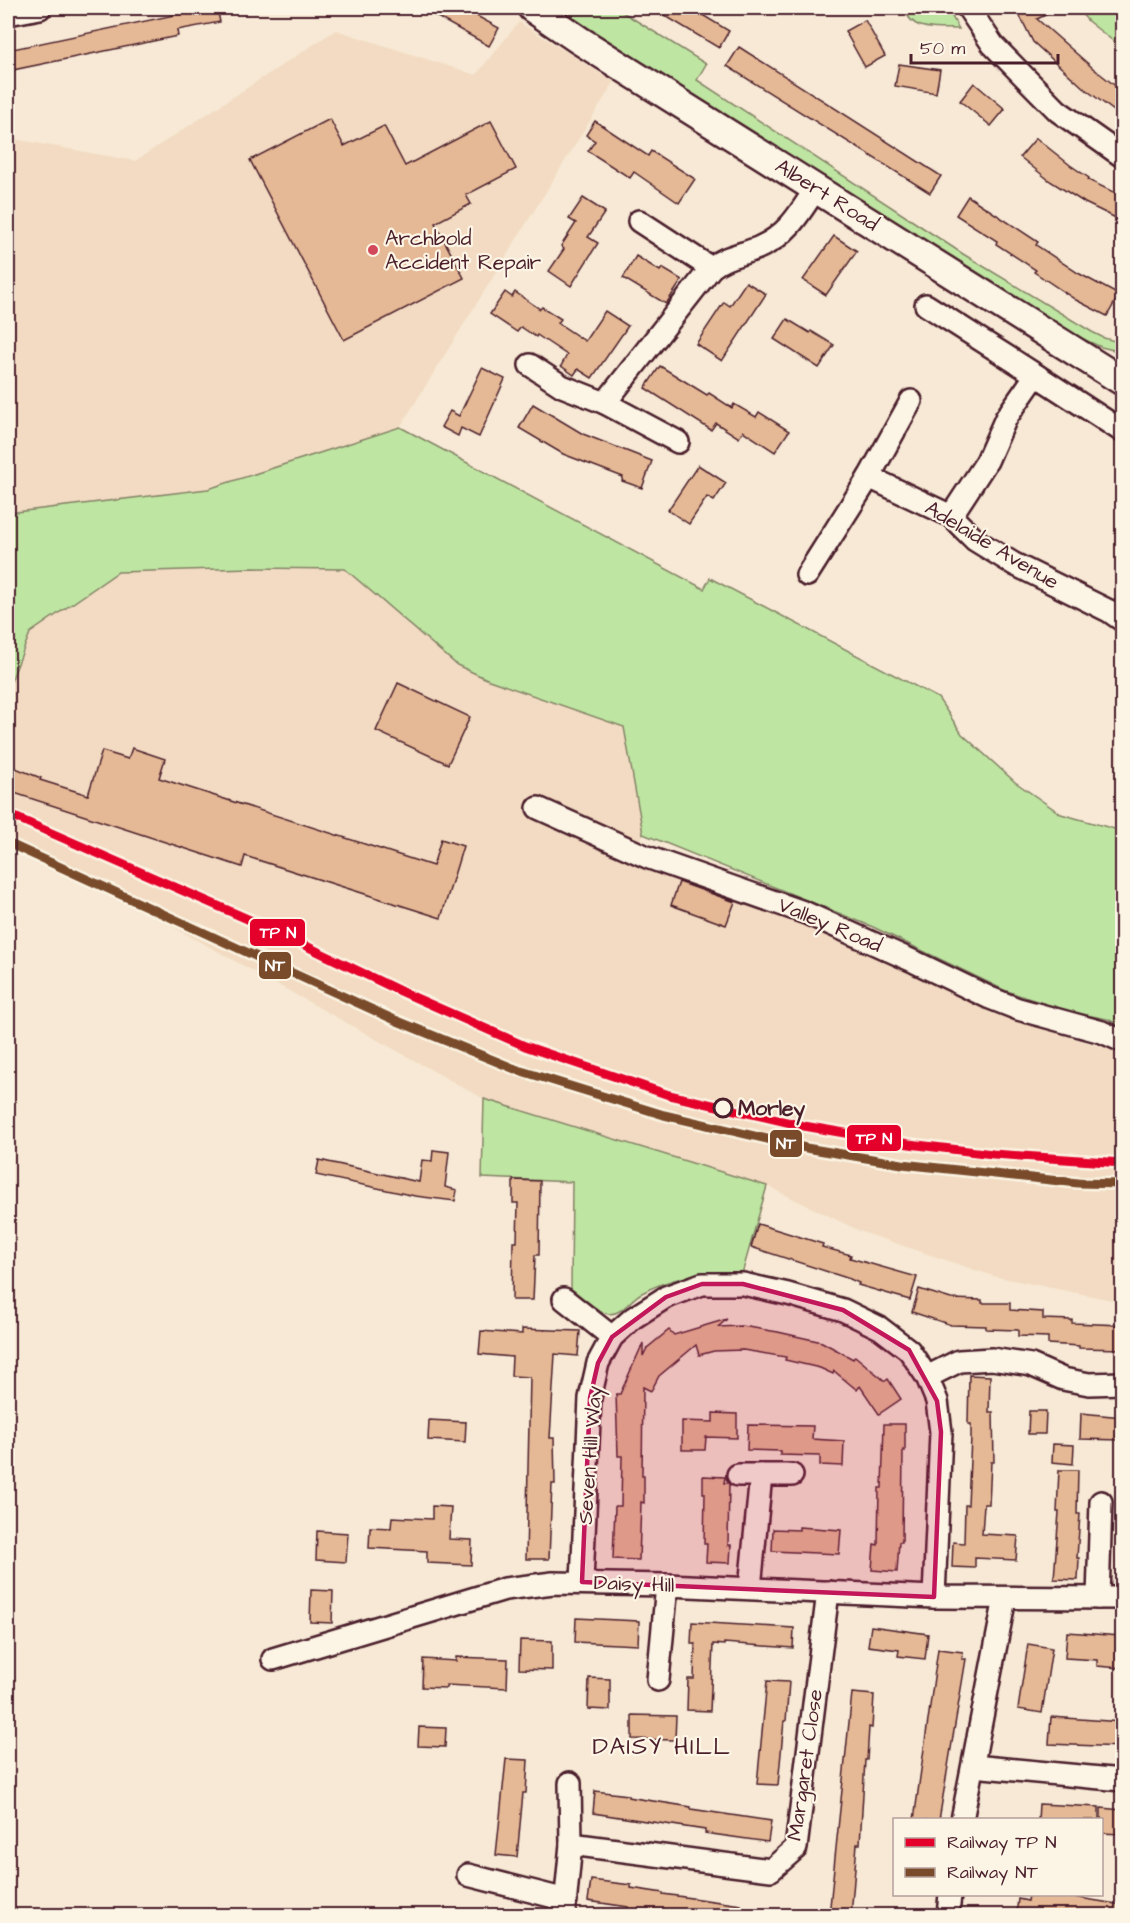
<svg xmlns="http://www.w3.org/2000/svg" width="1130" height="1923" viewBox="0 0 1130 1923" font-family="'Architects Daughter',sans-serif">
<rect width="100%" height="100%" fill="#f7e9d5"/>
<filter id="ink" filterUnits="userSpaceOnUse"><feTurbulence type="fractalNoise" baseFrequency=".0167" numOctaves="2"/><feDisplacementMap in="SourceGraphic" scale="12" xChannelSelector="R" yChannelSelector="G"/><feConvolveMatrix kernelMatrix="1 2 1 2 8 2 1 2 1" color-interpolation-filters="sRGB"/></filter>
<g filter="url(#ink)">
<g fill="#f2dbc2">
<polygon points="519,22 614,82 400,427 208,489 8,513 8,138 135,161 336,30 476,75"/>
<polygon points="251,568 345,569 457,665 489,680 624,727 643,834 634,861 801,924 944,988 991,1013 1122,1053 1122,1302 993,1276 862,1232 767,1186 484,1099 49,858 8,840 8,689 30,633 118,572"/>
</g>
<g fill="#bee6a2" stroke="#848266" stroke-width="1.5">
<polygon points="557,8 616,8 706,64 697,80 963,254 1092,332 1104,338 1122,343 1122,352 1101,347 1081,338 956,262"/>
<path d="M 905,8 L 947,8 L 959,29 C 939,28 910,33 905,8 Z"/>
<polygon points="1076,8 1122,8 1122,48 1089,22"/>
<polygon points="400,427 704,589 710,578 938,698 962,734 1015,782 1061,814 1122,831 1122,1026 1107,1019 1066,1011 1004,990 873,927 643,834 624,727 489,680 457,665 345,569 251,568 118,572 30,633 8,689 8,513 208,489"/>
<path d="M 484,1099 L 767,1186 L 742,1274 C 708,1271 670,1277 640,1294 C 630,1300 622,1314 609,1314 C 600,1314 580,1295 571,1289 L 572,1182 L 482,1178 Z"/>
</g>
<g fill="#e5b995" stroke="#4a1f2b" stroke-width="1.5">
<polygon points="183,8 217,8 220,22 177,30 178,36 8,71 8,50 184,13"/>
<polygon points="421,8 462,8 499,28 489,46"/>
<polygon points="652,8 691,8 729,31 719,48"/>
<polygon points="1016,8 1060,8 1037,19 1094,69 1122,91 1122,117 1085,89 1033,42"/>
<polygon points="865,20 885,56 865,67 845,31"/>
<polygon points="739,47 941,176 930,193 727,66"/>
<polygon points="899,64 940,70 936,93 895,86"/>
<polygon points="974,83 1005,109 991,126 960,101"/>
<polygon points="330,119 344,146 384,126 405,166 491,121 516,169 466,195 471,204 435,223 464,278 344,340 250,160"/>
<polygon points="595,121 648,156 651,151 695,179 679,203 634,172 630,178 588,151 595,141 586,135"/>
<polygon points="1036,138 1070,165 1089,178 1088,180 1122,196 1122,221 1085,203 1050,181 1020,157"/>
<polygon points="968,196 1038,242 1036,245 1078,273 1119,295 1107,316 1076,300 1034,272 1036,270 996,244 997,241 956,215"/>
<polygon points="583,198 605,212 588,237 598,243 571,286 549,271 564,249 561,246 576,223 569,219"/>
<polygon points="834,236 857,251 826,295 803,280"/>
<polygon points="636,256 660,271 662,268 682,280 666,304 623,278"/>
<polygon points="746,282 766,294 722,361 696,344 724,302 730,306"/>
<polygon points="505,292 512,297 515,292 540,309 542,307 561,319 558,323 585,341 605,311 628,326 592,378 578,369 574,375 561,366 567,355 537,335 536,337 521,327 517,332 490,314"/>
<polygon points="787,319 810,333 811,331 834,345 819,368 774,339"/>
<polygon points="660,366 707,395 709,393 732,408 734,404 756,417 759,412 789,431 775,452 743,431 739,438 716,423 711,430 645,388"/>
<polygon points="482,368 505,379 479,437 461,428 458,436 441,427 450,411 459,416"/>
<polygon points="533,404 583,434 652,461 642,488 622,481 623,477 563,454 519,428"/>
<polygon points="698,465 726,483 714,501 707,497 689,524 668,510"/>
<polygon points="398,683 470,717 448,764 376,731"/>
<polygon points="132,748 165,759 159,778 433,866 441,839 463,846 441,918 245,856 242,867 8,791 8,765 41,778 40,780 88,795 102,751 128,759"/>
<polygon points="679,882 735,902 726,925 671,905"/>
<polygon points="433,1150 449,1152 445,1187 457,1190 455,1201 415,1196 316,1175 319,1160 419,1182 422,1160 432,1161"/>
<polygon points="513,1180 540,1181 539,1255 535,1255 533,1300 512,1300 513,1242 517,1242 518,1203 513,1203"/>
<polygon points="758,1224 823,1244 822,1247 851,1255 850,1258 917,1277 910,1300 858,1285 859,1283 850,1279 751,1247"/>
<polygon points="919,1289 951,1299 982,1300 982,1303 1010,1303 1010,1310 1043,1312 1043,1319 1072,1320 1072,1323 1122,1325 1122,1349 1079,1348 1079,1346 1048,1344 1048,1337 1018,1336 1018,1330 986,1329 986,1326 951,1325 912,1312"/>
<polygon points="727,1319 718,1327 742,1326 778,1332 822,1342 853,1359 855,1356 885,1381 888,1379 901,1399 879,1414 860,1386 857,1390 834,1371 833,1374 820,1368 785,1360 786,1357 743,1350 714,1351 699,1355 696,1345 659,1376 651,1391 643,1387 642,1476 644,1476 644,1503 641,1502 639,1560 613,1559 615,1506 621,1506 622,1456 618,1456 616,1394 620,1394 643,1343 643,1356 647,1348 669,1330 674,1335"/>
<polygon points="522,1329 580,1331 578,1356 555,1354 550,1438 554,1438 555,1484 552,1484 549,1559 526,1559 530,1377 511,1376 512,1357 479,1354 481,1331 522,1334"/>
<polygon points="969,1375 990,1376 989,1412 993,1412 994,1462 991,1462 989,1504 984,1504 982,1534 1018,1536 1016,1560 975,1558 975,1568 952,1567 953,1542 964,1543 965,1505 968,1505 971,1437 971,1424 968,1424"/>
<polygon points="1029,1411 1046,1411 1045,1434 1028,1434"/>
<polygon points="713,1413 737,1414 737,1438 706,1437 705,1450 682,1450 682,1421 713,1422"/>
<polygon points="1081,1413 1122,1417 1122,1440 1080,1439"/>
<polygon points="429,1420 466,1422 465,1442 428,1440"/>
<polygon points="884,1424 905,1424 905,1451 903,1450 902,1542 899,1542 897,1572 872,1570 874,1544 878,1545 879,1488 882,1488"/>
<polygon points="748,1425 813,1426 812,1439 844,1441 843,1466 820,1465 820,1456 780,1455 780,1451 747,1450"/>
<polygon points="1053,1444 1074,1445 1073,1464 1052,1462"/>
<polygon points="1059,1470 1078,1470 1077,1514 1080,1514 1077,1558 1079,1558 1078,1580 1054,1579 1059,1512 1057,1512"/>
<polygon points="703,1476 725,1477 724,1483 729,1483 728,1545 731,1545 730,1563 706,1562 707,1544 704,1544 705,1493 703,1493"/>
<polygon points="432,1506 451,1507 449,1539 472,1540 471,1565 427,1563 427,1551 369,1548 370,1527 391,1528 392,1517 432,1519"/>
<polygon points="799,1527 841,1530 839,1554 772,1551 773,1529 799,1530"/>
<polygon points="317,1531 348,1533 346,1562 316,1560"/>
<polygon points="311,1590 333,1591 332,1623 310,1622"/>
<polygon points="576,1618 639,1621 638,1645 575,1642"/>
<polygon points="692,1622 794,1628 793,1648 724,1643 724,1645 713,1644 710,1711 687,1710 688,1679 694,1679 695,1644 691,1644"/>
<polygon points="871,1626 928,1634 925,1659 898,1656 899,1650 868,1646"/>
<polygon points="1067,1632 1121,1636 1120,1668 1097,1666 1097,1660 1065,1658"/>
<polygon points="520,1640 552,1641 552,1670 519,1669"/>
<polygon points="1028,1644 1052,1648 1042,1713 1018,1709"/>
<polygon points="938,1649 963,1652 962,1659 966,1659 939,1820 914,1820"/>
<polygon points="456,1657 508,1659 507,1688 446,1685 446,1688 422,1687 423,1659 456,1661"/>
<polygon points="589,1678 610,1679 610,1710 588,1709"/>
<polygon points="767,1681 789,1682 786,1721 784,1721 778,1785 757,1784"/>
<polygon points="852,1693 874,1695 872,1728 869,1727 867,1760 865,1760 860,1844 857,1844 851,1916 829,1916"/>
<polygon points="632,1715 676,1716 675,1740 632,1739"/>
<polygon points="1051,1717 1122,1722 1122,1747 1049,1744"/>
<polygon points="419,1727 446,1728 445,1747 418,1746"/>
<polygon points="506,1759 528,1760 526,1793 523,1793 517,1857 496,1855"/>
<polygon points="595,1791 628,1795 628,1797 691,1807 691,1809 771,1821 768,1842 705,1833 705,1830 593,1813"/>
<polygon points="1039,1804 1099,1807 1099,1820 1038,1820"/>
<polygon points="1101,1808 1122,1810 1122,1834 1101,1833"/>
<polygon points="591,1880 631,1885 631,1888 663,1893 663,1894 741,1905 741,1916 660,1916 628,1910 628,1907 588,1901"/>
<polygon points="1029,1894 1074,1894 1073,1897 1122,1905 1122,1916 1016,1916 1018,1899 1028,1901"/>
</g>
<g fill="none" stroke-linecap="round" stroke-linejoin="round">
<g stroke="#4a1f2b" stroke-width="26">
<g id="minor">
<polyline points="968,8 993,45 1058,111 1122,156"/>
<polyline points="8,14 40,8"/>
<polyline points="639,221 711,268"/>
<polyline points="926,305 1036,375 1006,418 987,461 951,516"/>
<path d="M 530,365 L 562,386 L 605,403 L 711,268 C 725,256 741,255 758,248 C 787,236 800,213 816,188"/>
<polyline points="1036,375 1122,431"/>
<polyline points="605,403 678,442"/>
<polyline points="869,477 911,401"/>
<polyline points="807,575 869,477 951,516 975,540 1014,564 1109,611 1122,620"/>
<polyline points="538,808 647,857 806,913 915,962 990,998 1018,1009 1102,1032 1122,1041"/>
<polyline points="564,1299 612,1337"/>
<polyline points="927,1377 959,1361 992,1359 1031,1365 1063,1379 1089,1384 1122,1383"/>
<polyline points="738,1475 792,1475"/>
<polyline points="582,1582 590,1398 598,1363 612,1337 633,1318 666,1297 702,1284 743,1284 788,1294 843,1310 880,1328 909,1350 927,1377 937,1401 941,1432 934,1597"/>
<polyline points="750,1588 761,1475"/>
<polyline points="1098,1598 1101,1502"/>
<polyline points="273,1659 505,1589 553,1583 667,1585 934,1597 1122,1598"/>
<polyline points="658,1680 667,1585"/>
<polyline points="973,1766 1122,1780"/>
<polyline points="962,1820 1005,1598"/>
<polyline points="571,1844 771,1870 796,1848 828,1592"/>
<polyline points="468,1875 566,1900"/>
<polyline points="564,1916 571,1844 570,1783"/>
<polyline points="948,1916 950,1894"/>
</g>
</g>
<g stroke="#4a1f2b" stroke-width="32">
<polyline id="tertiary" points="532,8 579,40 1122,381"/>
</g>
<use href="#minor" stroke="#fcf5e5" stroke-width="21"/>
<use href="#tertiary" stroke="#fcf5e5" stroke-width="27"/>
<g stroke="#fcf5e5" stroke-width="14">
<polyline id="rail-1" points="8,814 275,931 398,990 525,1046 669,1095 804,1126 909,1144 993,1154 1122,1163"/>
</g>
<g stroke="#fcf5e5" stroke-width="14">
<polyline id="rail-2" points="8,843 395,1020 515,1069 664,1115 806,1148 902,1164 1078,1183 1122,1184"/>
</g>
<use href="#rail-1" stroke="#e4002b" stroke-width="9"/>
<use href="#rail-2" stroke="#7a4b2a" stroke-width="9"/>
</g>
</g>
<path fill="#c2185b" fill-opacity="0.2" stroke="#c2185b" stroke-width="4.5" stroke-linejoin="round" d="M 702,1284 L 743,1284 L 843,1310 L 909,1350 L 937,1401 L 941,1432 L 934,1597 L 582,1582 L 590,1398 L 598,1363 L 612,1337 L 666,1297 Z"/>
<circle fill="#d1495b" stroke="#fcf5e5" stroke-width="2" cx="373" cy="250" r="6"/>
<circle fill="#fcf5e5" stroke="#4a1f2b" stroke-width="3" cx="723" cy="1108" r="9"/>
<g text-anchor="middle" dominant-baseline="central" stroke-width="4.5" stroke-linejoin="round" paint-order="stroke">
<g font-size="21" fill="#4a1f2b" stroke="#fcf5e5">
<text transform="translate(827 195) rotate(32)">Albert Road</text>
<text transform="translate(992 545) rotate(31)">Adelaide Avenue</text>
<text transform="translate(830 925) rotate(23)">Valley Road</text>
<text transform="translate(590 1455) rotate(-86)">Seven Hill Way</text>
<text transform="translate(634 1584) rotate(2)">Daisy Hill</text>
<text transform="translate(805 1765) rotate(-82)">Margaret Close</text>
</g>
<g font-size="21" fill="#4a1f2b" stroke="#fcf5e5" text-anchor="start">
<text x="385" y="238">Archbold<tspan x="385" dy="24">Accident Repair</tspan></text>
</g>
<g font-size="21" font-weight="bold" fill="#4a1f2b" stroke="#fcf5e5" text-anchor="start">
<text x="738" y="1108">Morley</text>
</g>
<g font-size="24" letter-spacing="1.5" fill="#4a1f2b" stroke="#fcf5e5">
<text x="662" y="1747">DAISY HILL</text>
</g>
</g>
<g stroke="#fcf5e5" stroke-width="2">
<rect x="249" y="918" width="57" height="29" rx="6" fill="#e4002b"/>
<rect x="258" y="951" width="34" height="29" rx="6" fill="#7a4b2a"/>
<rect x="846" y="1124" width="56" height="28" rx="6" fill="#e4002b"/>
<rect x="769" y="1129" width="34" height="29" rx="6" fill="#7a4b2a"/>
</g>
<g font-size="16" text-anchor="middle" font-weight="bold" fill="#fff">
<text x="278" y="938">TP N</text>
<text x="275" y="971">NT</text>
<text x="874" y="1144">TP N</text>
<text x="786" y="1149">NT</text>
</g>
<rect width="1130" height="1923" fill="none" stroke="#fcf5e5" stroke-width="30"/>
<rect x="15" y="15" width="1100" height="1893" fill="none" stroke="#4a1f2b" stroke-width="2" filter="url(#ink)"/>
<rect x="893" y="1818" width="210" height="78" fill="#fcf5e5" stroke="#b59f9b" stroke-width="1.5"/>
<rect x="905" y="1838" width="30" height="9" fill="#e4002b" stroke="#b59f9b" stroke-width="1.5"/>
<text x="947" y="1848" font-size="18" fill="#4a1f2b">Railway TP N</text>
<rect x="905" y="1868" width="30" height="9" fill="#7a4b2a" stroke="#b59f9b" stroke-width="1.5"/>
<text x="947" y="1878" font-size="18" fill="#4a1f2b">Railway NT</text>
<path d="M911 54v9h147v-9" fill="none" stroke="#4a1f2b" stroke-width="3"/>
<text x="920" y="54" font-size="18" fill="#4a1f2b" stroke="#fcf5e5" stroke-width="4.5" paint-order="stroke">50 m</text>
</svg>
